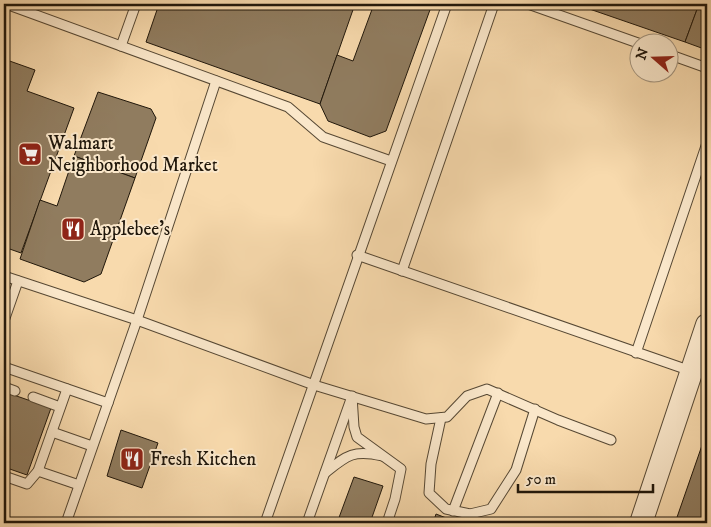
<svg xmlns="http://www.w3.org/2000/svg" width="711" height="527" viewBox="0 0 711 527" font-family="'IM FELL DW Pica',serif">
<rect width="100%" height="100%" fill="#f8daad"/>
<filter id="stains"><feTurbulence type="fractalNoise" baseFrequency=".004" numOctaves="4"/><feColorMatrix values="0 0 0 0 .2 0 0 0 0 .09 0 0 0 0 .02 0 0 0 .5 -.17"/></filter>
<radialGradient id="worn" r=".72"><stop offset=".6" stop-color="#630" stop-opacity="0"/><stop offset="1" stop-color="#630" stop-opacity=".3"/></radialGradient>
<g fill="#907c5f" stroke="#20170b">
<polygon points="159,4 355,4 320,104 146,42"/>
<polygon points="374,4 429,4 431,7 386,131 370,137 328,121 320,104 337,55 353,61"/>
<polygon points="575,4 699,4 685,42"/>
<polygon points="699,4 707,4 707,50 685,42"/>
<polygon points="4,59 35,70 27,91 74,108 21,253 4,247"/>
<polygon points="98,92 151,109 156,118 135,178 74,156"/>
<polygon points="74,156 135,178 101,274 84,282 20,259 40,200 57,206"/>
<polygon points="8,393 51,408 27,475 4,467 4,406"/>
<polygon points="121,430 158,443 142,488 107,476"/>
<polygon points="707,431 707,523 675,523"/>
<polygon points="354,477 383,486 370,523 337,523"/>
<polygon points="436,514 459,523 433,523"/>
</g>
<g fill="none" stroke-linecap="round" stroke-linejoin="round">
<g stroke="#564834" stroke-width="11">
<g id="service">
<polyline points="6,4 288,107 323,137 391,161"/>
<polyline points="528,4 638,43"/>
<polyline points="121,46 136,4"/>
<polyline points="668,54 707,68"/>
<polyline points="357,255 691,371"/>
<polyline points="402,271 494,4"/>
<polyline points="4,276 137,320 314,385 426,419 447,417 467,396 487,389 558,420 611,440"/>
<polyline points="4,321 18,281"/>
<polyline points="636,353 707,143"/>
<polyline points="4,367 108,403"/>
<polyline points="4,387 15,391"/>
<polyline points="352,396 354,427 357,437 401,469 395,499 387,523"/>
<polyline points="33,397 60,407"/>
<polyline points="441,418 431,464 429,493 446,509 470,514 491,509 516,470 535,409"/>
<polyline points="52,432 92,446"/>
<polyline points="38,471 79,485"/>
<path d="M 325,473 C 346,456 353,449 382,456"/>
<polyline points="4,476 27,484 38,471 67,389"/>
<polyline points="453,511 498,393"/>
<polyline points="66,523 137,320 216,81"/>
<polyline points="265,523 447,4"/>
<polyline points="307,523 351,399"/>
</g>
</g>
<g stroke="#564834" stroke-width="24">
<polyline id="tertiary" points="641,523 707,325"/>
</g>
<use href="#service" stroke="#fae7ca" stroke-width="9"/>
<use href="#tertiary" stroke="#fae7ca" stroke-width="22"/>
</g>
<defs>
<g id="supermarket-square" transform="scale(1.25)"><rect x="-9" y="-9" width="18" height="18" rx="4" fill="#8f2418" stroke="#fae7ca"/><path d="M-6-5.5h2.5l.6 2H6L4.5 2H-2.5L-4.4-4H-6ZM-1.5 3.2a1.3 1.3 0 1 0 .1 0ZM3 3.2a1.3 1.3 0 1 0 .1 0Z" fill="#fff"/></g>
<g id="restaurant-square" transform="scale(1.25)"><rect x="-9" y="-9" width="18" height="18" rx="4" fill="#8f2418" stroke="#fae7ca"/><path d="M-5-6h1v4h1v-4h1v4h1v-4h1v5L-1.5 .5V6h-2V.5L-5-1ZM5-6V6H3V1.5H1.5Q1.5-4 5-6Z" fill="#fff"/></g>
</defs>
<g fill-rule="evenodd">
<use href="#supermarket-square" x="30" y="154"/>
<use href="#restaurant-square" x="73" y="229"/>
<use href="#restaurant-square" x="132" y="459"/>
</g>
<g text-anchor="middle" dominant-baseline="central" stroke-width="4" stroke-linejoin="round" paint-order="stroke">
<g font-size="19" fill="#20170b" stroke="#fae7ca" text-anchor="start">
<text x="48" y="143">Walmart<tspan x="48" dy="22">Neighborhood Market</tspan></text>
<text x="90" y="229">Applebee's</text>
<text x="150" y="459">Fresh Kitchen</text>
</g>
</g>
<rect width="711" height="527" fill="none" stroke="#f8daad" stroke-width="20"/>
<rect x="5" y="5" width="701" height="517" fill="none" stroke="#20170b" stroke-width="2.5"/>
<rect x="10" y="10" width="691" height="507" fill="none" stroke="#20170b"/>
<g transform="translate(654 58) rotate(290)"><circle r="24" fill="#fae7ca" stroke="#a3947e"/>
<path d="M0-4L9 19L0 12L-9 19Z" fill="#8f2418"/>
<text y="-8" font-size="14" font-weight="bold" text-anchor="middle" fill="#20170b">N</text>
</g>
<path d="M518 484v8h135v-8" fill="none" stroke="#20170b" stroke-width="2.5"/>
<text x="526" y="484" font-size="15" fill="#20170b" stroke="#fae7ca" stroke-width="4" paint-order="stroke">50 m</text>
<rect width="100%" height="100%" filter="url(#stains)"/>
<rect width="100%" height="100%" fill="url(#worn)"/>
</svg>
